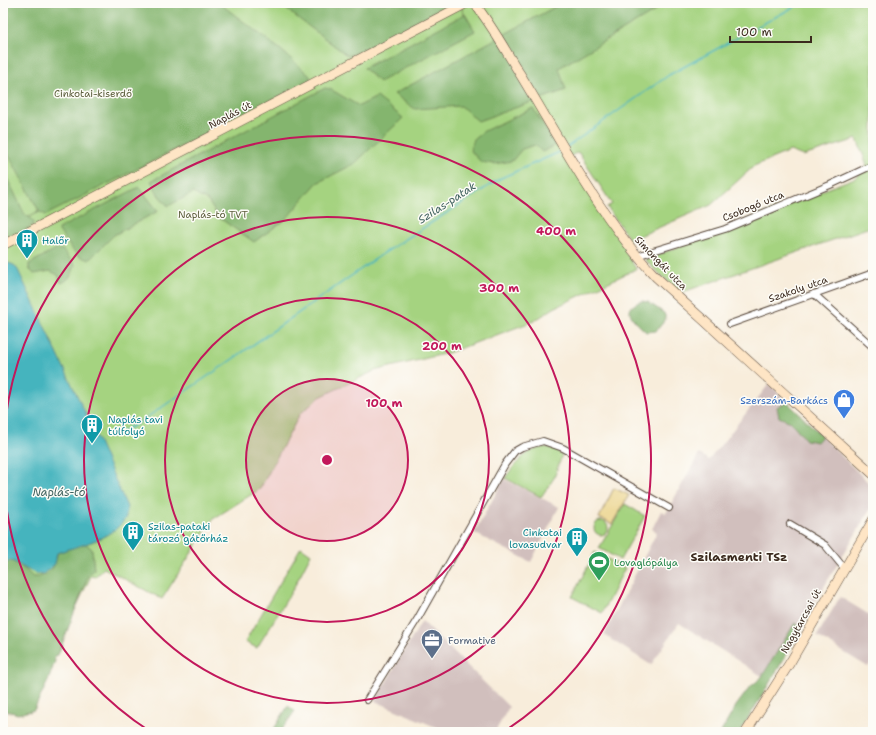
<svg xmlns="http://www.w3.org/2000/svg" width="876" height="735" viewBox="0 0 876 735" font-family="'Shantell Sans',sans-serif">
<rect width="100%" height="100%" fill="#fdfcf7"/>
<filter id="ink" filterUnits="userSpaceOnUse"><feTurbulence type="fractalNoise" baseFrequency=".025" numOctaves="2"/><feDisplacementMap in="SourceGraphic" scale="8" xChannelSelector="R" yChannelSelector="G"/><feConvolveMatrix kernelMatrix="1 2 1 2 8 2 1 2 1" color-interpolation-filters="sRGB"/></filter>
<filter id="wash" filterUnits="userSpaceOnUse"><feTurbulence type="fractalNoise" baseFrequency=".012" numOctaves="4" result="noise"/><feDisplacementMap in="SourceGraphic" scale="16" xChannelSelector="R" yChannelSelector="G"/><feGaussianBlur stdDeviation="0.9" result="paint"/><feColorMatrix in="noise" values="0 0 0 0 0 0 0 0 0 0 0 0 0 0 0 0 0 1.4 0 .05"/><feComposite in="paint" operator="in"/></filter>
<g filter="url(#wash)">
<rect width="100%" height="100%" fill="#f8eddb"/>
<g fill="#d1bfbd">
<polygon points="769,384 873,487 873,505 768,680 679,623 651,665 604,635 657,532 652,529 661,511 666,513 699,454 709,460"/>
<polygon points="504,479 559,507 531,562 474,533"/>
<polygon points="840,597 873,617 873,659 868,667 817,636"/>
<polygon points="422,621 509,707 495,732 447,732 375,701"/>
</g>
<g fill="#a5d380" stroke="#707e4f">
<polygon points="3,3 459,3 464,14 460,3 562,3 492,42 571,3 873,3 873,226 680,293 645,260 857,177 867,165 857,139 803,156 790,151 754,166 711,205 630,240 607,207 612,204 578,152 567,158 624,245 624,249 636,269 554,308 534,321 448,353 374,371 320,397 300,414 260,489 213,519 162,599 104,568 95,577 91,576 55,652 30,712 3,704"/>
<path d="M 546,447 L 555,449 L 562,455 L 554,478 L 541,497 L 505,478 C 516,463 526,449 546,447 Z"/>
<polygon points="625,504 645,516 620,560 599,548"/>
<circle cx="601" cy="528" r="7"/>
<polygon points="301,547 311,554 293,589 257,648 245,642"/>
<polygon points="595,552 625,568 602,613 572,597"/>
</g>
<g fill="#84b56e" stroke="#607046">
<polygon points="3,3 219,3 281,50 310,76 310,81 46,215 40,212 29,217 34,222 33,225 3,242 3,169 24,213 28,217 39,211 3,145"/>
<polygon points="278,3 453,3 369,47 348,56"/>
<polygon points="562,3 661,3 655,11 559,68 566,90 478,121 461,106 415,109 394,94"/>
<polygon points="465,14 475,31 379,82 364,68"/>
<polygon points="325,88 330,89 359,106 377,97 403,118 354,164 317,183 286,219 254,242 218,217 208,201 193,193 168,206 159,196 151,181"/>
<polygon points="533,108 556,145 542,152 535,145 522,149 512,161 494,164 481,162 470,150 474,139 484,131"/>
<path d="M 139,187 L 158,211 L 114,235 L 89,260 C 86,259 81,257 77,255 C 74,252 60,233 58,229 Z"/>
<path d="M 56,249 L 63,250 L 75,265 C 72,274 70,280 61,283 L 58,275 L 50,271 L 34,274 L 29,269 L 29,264 Z"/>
<path d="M 642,301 L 648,302 L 664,313 L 666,319 L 656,331 L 646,332 C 636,322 618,309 642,301 Z"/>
<polygon points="787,402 822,436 817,442 806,440 791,422 779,417 777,407"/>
<path d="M 85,543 L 92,549 L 94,570 L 88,576 L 58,655 L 54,656 L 55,661 L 48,681 L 34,710 L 18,714 L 3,710 L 3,566 L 10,560 L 20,565 L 33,577 C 48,578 56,567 57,553 Z"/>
<polygon points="795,623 802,629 740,732 721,732 736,706 750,687 761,678"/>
<polygon points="288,706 295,711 280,732 272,732"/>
</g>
<polygon fill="#eeda9e" stroke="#94825e" points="614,488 629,495 612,524 599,518"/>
<path fill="#45b4be" stroke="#406f6e" d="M 3,261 L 14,265 L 18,270 L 99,442 L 127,507 C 126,511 127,516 125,519 C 111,540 79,545 57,553 L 55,564 L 42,575 C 29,572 22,566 10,560 L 3,565 Z"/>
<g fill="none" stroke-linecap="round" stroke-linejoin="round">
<g stroke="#45b4be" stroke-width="1.5">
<polyline points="567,147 669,75 801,3"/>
<polyline points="112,436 137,424 217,370 384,253 501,178 562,151"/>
</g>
</g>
</g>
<g filter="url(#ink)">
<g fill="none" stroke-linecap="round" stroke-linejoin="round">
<g stroke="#57473a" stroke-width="8">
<g id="street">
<polyline points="637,257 643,254 725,229 830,185 873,165"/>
<polyline points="814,294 873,347"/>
<polyline points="730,324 873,273"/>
<polyline points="790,524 825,545 844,568"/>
<polyline points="367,700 418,618 505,464 515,451 522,447 543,441 563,448 669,508"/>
</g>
</g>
<g stroke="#57473a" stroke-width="10">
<g id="secondary">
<path d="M 474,3 C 492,25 505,50 520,74 C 562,143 601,219 656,277 L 873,474"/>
<polyline points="3,245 467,3"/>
<polyline points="746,732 791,661 873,520"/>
</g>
</g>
<use href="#street" stroke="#fff" stroke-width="6"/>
<use href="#secondary" stroke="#fee5c5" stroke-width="9"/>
</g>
</g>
<circle cx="327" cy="460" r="81" fill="#c2185b" fill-opacity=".12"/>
<g fill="none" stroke="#c2185b" stroke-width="2">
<circle cx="327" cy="460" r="81"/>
<circle cx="327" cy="460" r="162"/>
<circle cx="327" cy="460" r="243"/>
<path d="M151 732A324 324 0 0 1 3 463M3 457A324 324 0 1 1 503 732"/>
</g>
<defs>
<g id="building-pin" transform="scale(1.15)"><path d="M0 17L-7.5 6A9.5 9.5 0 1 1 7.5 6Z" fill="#0f9aa8" stroke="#fdfcf7"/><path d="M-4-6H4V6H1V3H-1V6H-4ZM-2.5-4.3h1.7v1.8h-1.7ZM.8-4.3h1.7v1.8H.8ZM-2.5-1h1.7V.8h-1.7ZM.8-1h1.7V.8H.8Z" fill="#fff"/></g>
<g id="shop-pin" transform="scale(1.15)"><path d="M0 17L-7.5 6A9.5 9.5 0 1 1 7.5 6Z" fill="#3f7fe0" stroke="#fdfcf7"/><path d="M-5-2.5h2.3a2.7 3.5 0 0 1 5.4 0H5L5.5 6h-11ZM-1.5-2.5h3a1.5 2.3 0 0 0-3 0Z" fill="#fff"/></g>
<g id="stadium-pin" transform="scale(1.15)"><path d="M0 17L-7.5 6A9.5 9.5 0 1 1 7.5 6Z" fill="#2e9e5b" stroke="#fdfcf7"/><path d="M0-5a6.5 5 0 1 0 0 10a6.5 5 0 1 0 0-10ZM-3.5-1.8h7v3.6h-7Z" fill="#fff"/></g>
<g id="office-pin" transform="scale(1.15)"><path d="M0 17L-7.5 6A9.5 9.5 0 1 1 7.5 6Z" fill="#5c6f8a" stroke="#fdfcf7"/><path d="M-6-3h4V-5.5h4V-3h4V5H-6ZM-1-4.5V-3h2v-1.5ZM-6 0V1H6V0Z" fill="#fff"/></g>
</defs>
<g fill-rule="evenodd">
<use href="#building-pin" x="27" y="240"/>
<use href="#shop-pin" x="844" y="400"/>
<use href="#building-pin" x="92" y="425"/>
<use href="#building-pin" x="133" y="532"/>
<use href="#building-pin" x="577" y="538"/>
<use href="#stadium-pin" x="599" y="562"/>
<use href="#office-pin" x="432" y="640"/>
</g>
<g text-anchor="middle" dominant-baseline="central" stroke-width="3" stroke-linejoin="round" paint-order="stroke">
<g font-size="10" fill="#5b5d3b" stroke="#fdfcf7">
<text x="93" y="93">Cinkotai-kiserdő</text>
<text x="213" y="214">Naplás-tó TVT</text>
</g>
<g font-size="10" fill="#3b2a1e" stroke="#fdfcf7">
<text transform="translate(230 115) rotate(-28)">Naplás út</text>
<text transform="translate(753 206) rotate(-22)">Csobogó utca</text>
<text transform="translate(661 263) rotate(46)">Simongát utca</text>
<text transform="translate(798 289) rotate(-19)">Szakoly utca</text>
<text transform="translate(801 621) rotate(-61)">Nagytarcsai út</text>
</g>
<g font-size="10" fill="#0d838f" stroke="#fdfcf7" text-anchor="start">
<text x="42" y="240">Halőr</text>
<text x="108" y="419">Naplás tavi<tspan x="108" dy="12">túlfolyó</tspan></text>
<text x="148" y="526">Szilas-pataki<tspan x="148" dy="12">tározó gátőrház</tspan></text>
<text x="562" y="532" text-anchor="end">Cinkotai<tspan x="562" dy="12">lovasudvar</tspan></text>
</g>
<g font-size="10" fill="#366cbe" stroke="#fdfcf7" text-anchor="end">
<text x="828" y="400">Szerszám-Barkács</text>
</g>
<g font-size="10" fill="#27864d" stroke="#fdfcf7" text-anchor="start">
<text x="614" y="562">Lovaglópálya</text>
</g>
<g font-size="10" fill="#4e5e75" stroke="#fdfcf7" text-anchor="start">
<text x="448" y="640">Formative</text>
</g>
<g font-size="11" font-style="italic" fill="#3f615e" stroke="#fdfcf7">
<text transform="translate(447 203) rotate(-33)">Szilas-patak</text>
<text x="59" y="492">Naplás-tó</text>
</g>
<g font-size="12" font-weight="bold" fill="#3b2a1e" stroke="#fdfcf7">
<text x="739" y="557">Szilasmenti TSz</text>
</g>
</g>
<circle cx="327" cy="460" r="6" fill="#c2185b" stroke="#fdfcf7" stroke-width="2"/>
<g font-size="12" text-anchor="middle" font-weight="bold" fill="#c2185b" stroke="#fdfcf7" stroke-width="3" stroke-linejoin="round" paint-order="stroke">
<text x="556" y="235">400 m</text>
<text x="499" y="292">300 m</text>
<text x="442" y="350">200 m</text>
<text x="384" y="407">100 m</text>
</g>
<rect width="876" height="735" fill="none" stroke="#fdfcf7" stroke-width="16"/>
<path d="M730 36v6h81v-6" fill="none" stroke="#3b2a1e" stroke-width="2"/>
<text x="736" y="36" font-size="12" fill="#3b2a1e" stroke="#fdfcf7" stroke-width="3" paint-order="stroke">100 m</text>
</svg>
